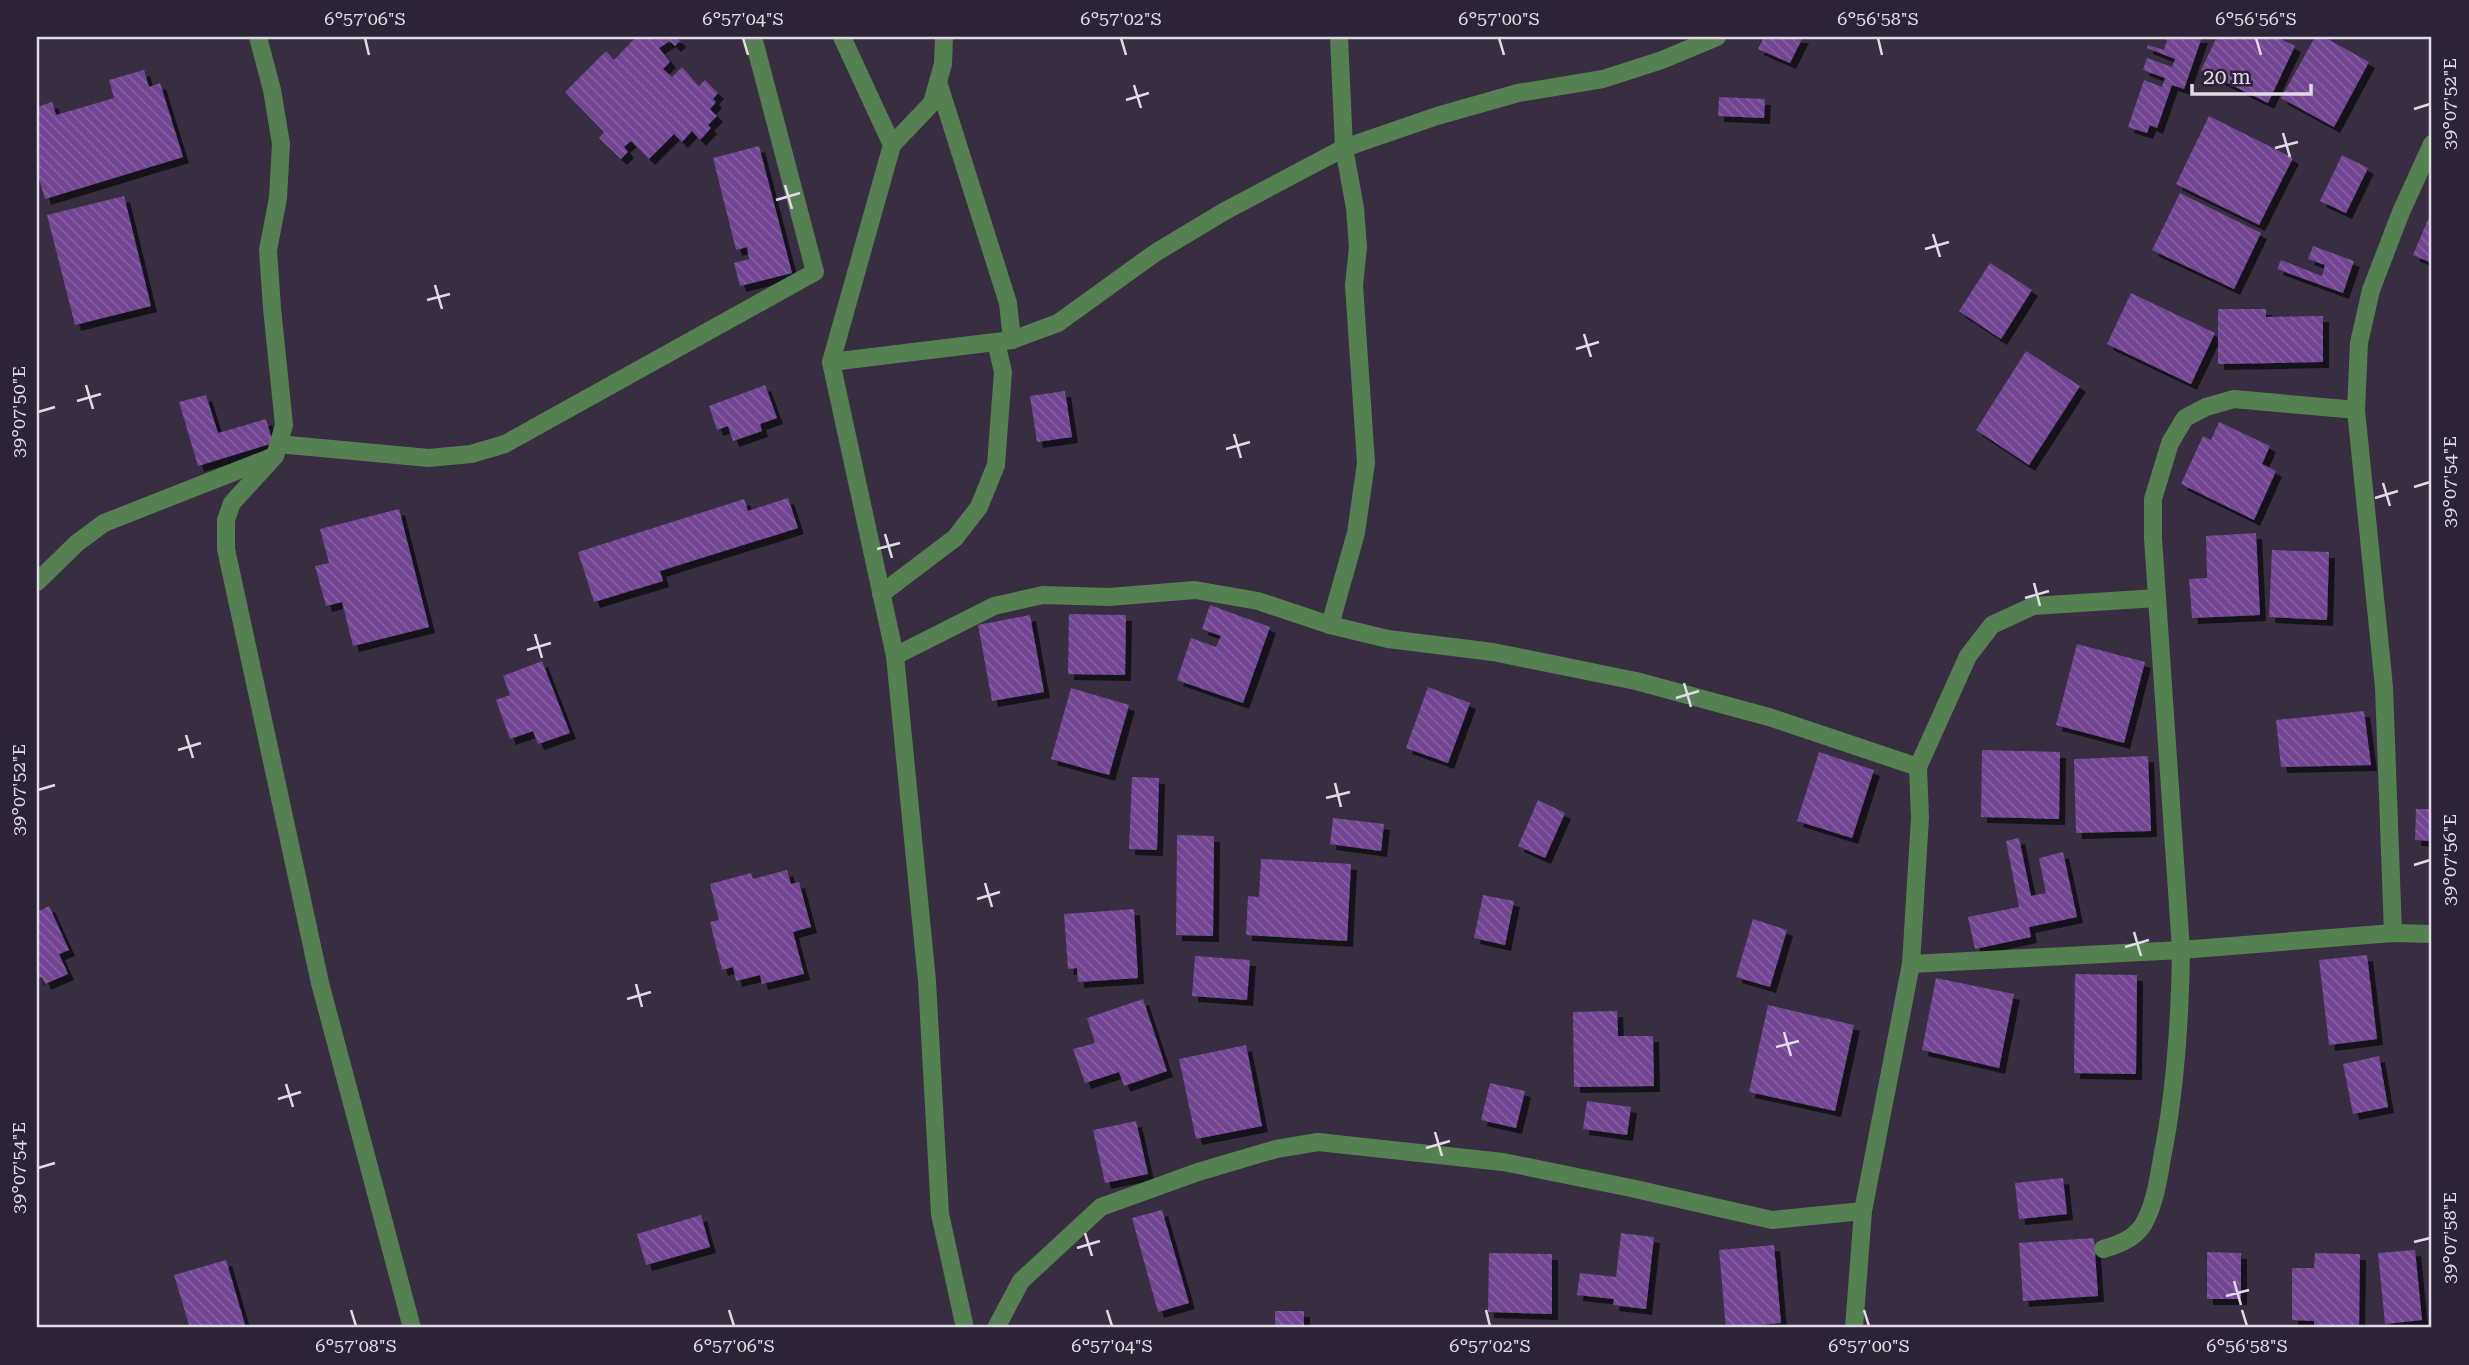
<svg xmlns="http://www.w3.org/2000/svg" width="2469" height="1365" viewBox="0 0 2469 1365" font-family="'Roboto Serif',serif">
<defs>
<pattern id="building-back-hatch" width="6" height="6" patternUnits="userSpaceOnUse" patternTransform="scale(1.75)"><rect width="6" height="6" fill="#714592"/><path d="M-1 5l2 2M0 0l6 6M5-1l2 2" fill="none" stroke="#855fa1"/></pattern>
<filter id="shadow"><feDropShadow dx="6" dy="6" stdDeviation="0" flood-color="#0009"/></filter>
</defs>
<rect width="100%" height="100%" fill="#382d41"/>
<g fill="url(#building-back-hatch)" filter="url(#shadow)">
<polygon points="636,37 676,37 680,41 675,46 670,41 659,48 670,62 663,69 672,77 682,67 699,86 705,80 718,93 713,99 716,102 710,109 717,116 708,125 711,128 700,140 692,131 682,142 674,134 649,159 631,141 624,147 628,152 621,159 599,138 604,132 565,92 606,51 614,60"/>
<polygon points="1764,37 1803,37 1790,63 1758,49"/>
<polygon points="2158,37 2202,37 2184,89 2172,85 2157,128 2150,125 2147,133 2128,127 2144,80 2162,87 2165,78 2143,70 2147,58 2172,67 2175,59 2147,48 2148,45 2164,50 2167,40"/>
<polygon points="2217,37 2277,37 2295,46 2268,103 2201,70"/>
<polygon points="2315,37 2324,37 2369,62 2334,127 2281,98"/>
<polygon points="144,70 149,87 160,83 183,157 45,199 37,172 37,107 52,102 56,115 114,98 109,80"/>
<polygon points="1719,97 1765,99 1764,118 1718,116"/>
<polygon points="2209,116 2293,158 2259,225 2176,184"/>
<polygon points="759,146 792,273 740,286 734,263 749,259 747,247 736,250 713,158"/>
<polygon points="2342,155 2368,168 2346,213 2320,201"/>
<polygon points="2180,193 2261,233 2234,289 2152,250"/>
<polygon points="124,196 151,306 75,325 47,215"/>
<polygon points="2432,210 2432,263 2413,255"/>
<polygon points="2313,246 2354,261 2343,293 2277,269 2281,260 2322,276 2325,265 2308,259"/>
<polygon points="1990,263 2032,290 2001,339 1959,311"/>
<polygon points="2131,293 2215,333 2191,384 2107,344"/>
<polygon points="2218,309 2266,309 2266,317 2323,316 2323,362 2218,364"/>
<polygon points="2026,351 2080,386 2029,465 1976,430"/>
<polygon points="765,385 777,418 760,424 762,431 733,441 728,426 717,430 709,406"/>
<polygon points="1065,391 1072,437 1037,442 1030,396"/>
<polygon points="206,395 218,433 266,419 273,443 198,466 179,402"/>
<polygon points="2219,422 2270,446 2262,464 2276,471 2254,520 2181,484 2203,436 2211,440"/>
<polygon points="788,498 798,528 660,571 663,581 594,602 578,552 744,499 748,511"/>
<polygon points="399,509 429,627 353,646 342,602 326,606 315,566 329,563 320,529"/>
<polygon points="2256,533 2260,615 2192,618 2189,579 2207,578 2206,536"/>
<polygon points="2272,550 2329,552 2327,620 2269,617"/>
<polygon points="1210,605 1270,627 1243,703 1177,680 1191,638 1216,647 1221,636 1202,629"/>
<polygon points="1069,614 1126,615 1125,675 1068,674"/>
<polygon points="1030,615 1044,692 992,701 978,625"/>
<polygon points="2077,644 2145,662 2124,743 2056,725"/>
<polygon points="542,661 570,733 538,744 533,731 510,739 496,700 510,695 503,676"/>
<polygon points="1428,687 1470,703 1448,763 1406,748"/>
<polygon points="1071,688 1129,705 1109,775 1051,759"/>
<polygon points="2364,711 2371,765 2281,767 2276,720"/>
<polygon points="1982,750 2060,752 2059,819 1981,817"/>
<polygon points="1819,752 1874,770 1852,838 1797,821"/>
<polygon points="2148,756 2151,831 2076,833 2074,759"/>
<polygon points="1132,777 1159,778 1157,850 1129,849"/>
<polygon points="1538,800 1565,813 1545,858 1518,846"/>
<polygon points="2416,809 2432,809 2432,841 2415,840"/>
<polygon points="1333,818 1384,824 1381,851 1330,844"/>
<polygon points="1177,835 1214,836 1213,936 1176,935"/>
<polygon points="2019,838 2031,896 2046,893 2039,858 2063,852 2077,917 2029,927 2031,937 1975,949 1968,917 2019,907 2006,841"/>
<polygon points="1261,859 1351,864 1347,941 1246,935 1248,896 1259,897"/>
<polygon points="787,870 791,884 799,882 811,927 793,932 804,974 762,984 760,975 736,981 733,967 722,970 710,922 719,920 710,884 751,873 753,879"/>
<polygon points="1483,895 1514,901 1505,945 1474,938"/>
<polygon points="49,906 69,950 59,954 68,974 45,984 42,977 37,979 37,912"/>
<polygon points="1134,909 1138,978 1078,982 1077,968 1068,969 1064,914"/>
<polygon points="1753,919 1787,930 1770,987 1736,977"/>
<polygon points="2367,955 2377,1039 2329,1045 2319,960"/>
<polygon points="1195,956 1250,960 1247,1000 1192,996"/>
<polygon points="2075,974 2137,975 2136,1074 2074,1073"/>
<polygon points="1936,978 2014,994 1999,1068 1922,1050"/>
<polygon points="1143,999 1167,1071 1124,1086 1119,1072 1085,1083 1073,1049 1095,1043 1087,1018"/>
<polygon points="1768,1005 1854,1025 1835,1111 1749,1092"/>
<polygon points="1617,1011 1618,1036 1653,1036 1654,1086 1574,1087 1573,1012"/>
<polygon points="1246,1045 1262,1126 1196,1139 1179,1059"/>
<polygon points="2379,1056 2388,1107 2353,1114 2343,1064"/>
<polygon points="1490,1083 1525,1091 1516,1128 1481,1120"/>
<polygon points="1587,1101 1631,1107 1627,1135 1583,1129"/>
<polygon points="1136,1121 1148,1174 1105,1183 1093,1130"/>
<polygon points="2063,1178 2067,1214 2019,1219 2015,1183"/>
<polygon points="1162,1210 1189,1303 1158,1312 1132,1218"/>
<polygon points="701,1215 710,1247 646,1265 637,1234"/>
<polygon points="1621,1233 1654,1237 1646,1309 1613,1305 1614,1299 1577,1295 1580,1273 1616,1277"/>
<polygon points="2094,1238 2098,1296 2023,1301 2019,1243"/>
<polygon points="1774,1245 1781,1323 1726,1328 1719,1250"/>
<polygon points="2415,1250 2422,1320 2385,1324 2378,1253"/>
<polygon points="2207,1252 2241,1253 2241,1299 2207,1299"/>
<polygon points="1489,1253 1552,1254 1552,1314 1488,1312"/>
<polygon points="2315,1253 2360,1254 2359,1328 2314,1327 2314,1321 2292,1320 2292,1268 2314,1268"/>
<polygon points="226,1260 246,1328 190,1328 174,1275"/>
<rect x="1275" y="1311" width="29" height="17"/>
</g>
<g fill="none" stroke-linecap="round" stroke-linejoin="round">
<g stroke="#558051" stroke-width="18">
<polyline points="258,37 272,90 281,144 278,198 268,250 272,308 284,425 275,456 232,503 226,520 226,549 320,983 412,1328"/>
<polyline points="842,37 892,145 831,362 895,656 927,981 940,1214 965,1328"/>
<polyline points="938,82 1008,303 1012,340"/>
<polyline points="892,145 932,103 943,64 944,37"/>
<polyline points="831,362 1012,340 1058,323 1155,253 1225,211 1344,148 1437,116 1518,93 1603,79 1662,60 1717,37"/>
<polyline points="278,444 429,458 471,454 505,444 815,272 753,37"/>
<polyline points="37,582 77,543 104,523 272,457"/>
<polyline points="881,594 955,538 979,507 996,465 1003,372 996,342"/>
<polyline points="1330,625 1356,533 1366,463 1354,285 1358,247 1355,208 1344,148 1339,37"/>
<polyline points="895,656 994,606 1043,595 1109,597 1195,590 1258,601 1330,625 1388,639 1493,652 1636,681 1769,717 1918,767"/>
<polyline points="2393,933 2384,687 2356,410 2359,343 2371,290 2401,212 2432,144"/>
<polyline points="1911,964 2181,950 2393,933 2432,934"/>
<path d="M 2103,1249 C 2118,1245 2135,1238 2143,1225 C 2155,1204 2158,1181 2162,1158 C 2176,1089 2180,1020 2181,950 L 2153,538 L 2153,499 L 2170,443 L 2185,418 L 2206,407 L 2234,399 L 2356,410"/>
<polyline points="996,1328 1021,1281 1101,1207 1198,1172 1276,1149 1318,1142 1503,1162 1631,1188 1772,1220 1863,1211"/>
<polyline points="1854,1328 1863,1211 1911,964 1920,818 1918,767 1968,656 1992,625 2033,606 2157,598"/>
</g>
</g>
<path fill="none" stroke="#e1dae7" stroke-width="2.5" d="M 365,38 L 369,55M 743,38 L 748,55M 1121,38 L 1126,55M 1499,38 L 1504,55M 1878,38 L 1882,55M 2256,38 L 2261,55M 1134,85 L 1141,108M 1126,100 L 1149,93M 2414,109 L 2430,104M 2283,133 L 2290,157M 2275,148 L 2298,142M 785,185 L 792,209M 776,200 L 800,193M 1933,234 L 1940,257M 1925,249 L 1949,242M 435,285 L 442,309M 427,300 L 450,294M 1584,334 L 1591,357M 1576,349 L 1599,342M 86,385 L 93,409M 77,401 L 101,394M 38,412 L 55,407M 1234,434 L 1241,458M 1226,449 L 1250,442M 2383,483 L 2390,506M 2414,487 L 2430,482M 2375,498 L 2398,491M 885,534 L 892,558M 877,549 L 900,543M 2034,583 L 2040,606M 2025,598 L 2049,591M 535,634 L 542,658M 527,650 L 551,643M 1684,683 L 1691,707M 1676,698 L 1699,691M 186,735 L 193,758M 178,750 L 201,743M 1335,783 L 1341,807M 38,790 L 55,785M 1326,798 L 1350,792M 2414,865 L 2430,860M 985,883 L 992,907M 977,899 L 1000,892M 2134,932 L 2141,956M 2125,947 L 2149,940M 636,984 L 642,1007M 627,999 L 651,992M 1784,1032 L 1791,1056M 1776,1047 L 1799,1041M 286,1084 L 293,1107M 278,1099 L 301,1092M 1435,1132 L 1442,1156M 1426,1148 L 1450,1141M 38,1168 L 55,1163M 1085,1233 L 1092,1256M 2414,1242 L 2430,1238M 1077,1248 L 1100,1241M 2234,1281 L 2241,1305M 2226,1296 L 2249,1290M 351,1310 L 356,1326M 729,1310 L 734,1326M 1107,1310 L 1112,1326M 1486,1310 L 1490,1326M 1864,1310 L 1869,1326M 2242,1310 L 2247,1326"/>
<rect width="2469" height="1365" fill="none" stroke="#2d2336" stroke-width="77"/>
<path d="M2192 84v10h119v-10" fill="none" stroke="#e1dae7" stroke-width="3.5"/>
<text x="2203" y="84" font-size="21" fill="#e1dae7" stroke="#2d2336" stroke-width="5" paint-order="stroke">20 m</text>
<rect x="38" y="38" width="2392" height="1288" fill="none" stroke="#e1dae7" stroke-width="2.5"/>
<g font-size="18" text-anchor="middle" fill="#e1dae7">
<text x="365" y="25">6°57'06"S</text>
<text x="743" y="25">6°57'04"S</text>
<text x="1121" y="25">6°57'02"S</text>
<text x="1499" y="25">6°57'00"S</text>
<text x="1878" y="25">6°56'58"S</text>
<text x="2256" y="25">6°56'56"S</text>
<text transform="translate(2450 104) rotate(-90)" y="6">39°07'52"E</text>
<text transform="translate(19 412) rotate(-90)" y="6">39°07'50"E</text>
<text transform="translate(2450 482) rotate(-90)" y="6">39°07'54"E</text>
<text transform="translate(19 790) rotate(-90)" y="6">39°07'52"E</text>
<text transform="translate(2450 860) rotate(-90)" y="6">39°07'56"E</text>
<text transform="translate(19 1168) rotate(-90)" y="6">39°07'54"E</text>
<text transform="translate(2450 1238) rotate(-90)" y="6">39°07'58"E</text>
<text x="356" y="1352">6°57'08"S</text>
<text x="734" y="1352">6°57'06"S</text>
<text x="1112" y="1352">6°57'04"S</text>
<text x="1490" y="1352">6°57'02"S</text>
<text x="1869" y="1352">6°57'00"S</text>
<text x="2247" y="1352">6°56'58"S</text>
</g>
</svg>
